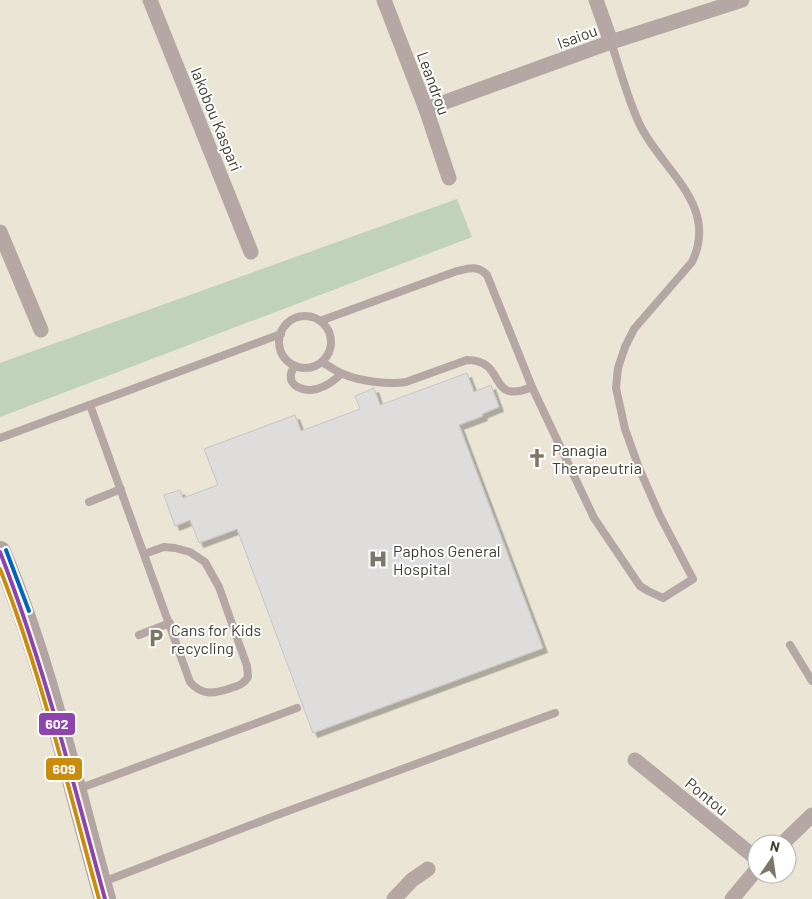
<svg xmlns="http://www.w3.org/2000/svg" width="812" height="899" viewBox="0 0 812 899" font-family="Barlow,sans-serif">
<defs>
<filter id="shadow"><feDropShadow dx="4.5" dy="4.5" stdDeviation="0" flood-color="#0004"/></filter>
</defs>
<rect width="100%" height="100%" fill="#eae5d4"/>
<polygon fill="#c0d2bb" points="457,199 472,237 0,417 0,363"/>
<polygon fill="#dfdddc" stroke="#c7c5c3" filter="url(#shadow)" points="467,373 474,392 491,385 499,407 482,414 483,416 459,425 543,648 313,733 237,529 199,543 190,520 175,526 164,495 180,490 183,498 218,485 204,449 295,415 301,431 360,409 355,396 374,388 380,405"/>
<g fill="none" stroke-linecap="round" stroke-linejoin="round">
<g stroke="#b4a7a4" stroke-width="8">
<circle cx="305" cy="342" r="26"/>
<path d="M 320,321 L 457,271 C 469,268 478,265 487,275 L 532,387 L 594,518 L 640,586 L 648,591 L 663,598 L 693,579 L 660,516 L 639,468 L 625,429 L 616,388 L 618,368 L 625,347 L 634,329 L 692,262 C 720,204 660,169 639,123 C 627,97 620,69 611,42"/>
<path d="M 322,362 C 329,366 335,371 343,374 C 359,381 389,385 406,382 L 467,360 C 508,360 486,406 532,387"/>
<path d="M 295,366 C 282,383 301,393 317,389 C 327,386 334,381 341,374"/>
<path d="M 90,405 L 190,682 C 202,696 214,694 231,688 C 238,686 244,684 248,677 L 247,666 L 219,587 L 205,562 L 190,552 L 175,548 L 164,547 L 144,554"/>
<polyline points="0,438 281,334"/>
<polyline points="89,502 121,489"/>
<polyline points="139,635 170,623"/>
<polyline points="790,645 812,681"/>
<polyline points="78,789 297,708"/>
<polyline points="103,882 277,815 555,713"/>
</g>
<g stroke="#b4a7a4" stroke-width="15">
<polyline points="150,0 251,252"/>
<polyline points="384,0 426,109 449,178"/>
<polyline points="596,0 611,42"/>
<polyline points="426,109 611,42 742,0"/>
<polyline points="0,232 41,330"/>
<polyline points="635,760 757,859"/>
<polyline points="782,844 812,815"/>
<polyline points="394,899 412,880 428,869"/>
<polyline points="732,899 757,869"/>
</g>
<path stroke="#b3a5a1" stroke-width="22" d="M 0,552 C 47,664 72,783 105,899"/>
<g stroke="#fff" stroke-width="8">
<path id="bus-1" d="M 0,552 C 44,665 73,782 105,899"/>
</g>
<g stroke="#fff" stroke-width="8">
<path id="bus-2" d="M 0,569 C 42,676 68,788 99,899"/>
</g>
<g stroke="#fff" stroke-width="8">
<polyline id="bus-3" points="6,550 29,611"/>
</g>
<use href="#bus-1" stroke="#8e44ad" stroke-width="4"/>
<use href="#bus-2" stroke="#ca8c0c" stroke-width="4"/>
<use href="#bus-3" stroke="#0065bd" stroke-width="4"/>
</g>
<defs>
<g id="church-bare" transform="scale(1.5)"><path d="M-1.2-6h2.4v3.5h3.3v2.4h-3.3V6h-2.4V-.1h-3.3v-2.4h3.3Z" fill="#7c7869" stroke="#fff" stroke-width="2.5" paint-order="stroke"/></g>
<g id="hospital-bare" transform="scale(1.5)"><path d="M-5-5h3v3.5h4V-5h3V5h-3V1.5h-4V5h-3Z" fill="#7c7869" stroke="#fff" stroke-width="2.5" paint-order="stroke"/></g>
<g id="parking-bare" transform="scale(1.5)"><path d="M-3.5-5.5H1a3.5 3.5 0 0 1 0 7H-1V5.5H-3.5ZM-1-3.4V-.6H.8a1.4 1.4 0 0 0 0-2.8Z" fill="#7c7869" stroke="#fff" stroke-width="2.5" paint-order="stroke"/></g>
</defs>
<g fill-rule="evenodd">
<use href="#church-bare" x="537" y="458"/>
<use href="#hospital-bare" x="378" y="559"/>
<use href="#parking-bare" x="156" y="638"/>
</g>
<g text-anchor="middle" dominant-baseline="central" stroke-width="4" stroke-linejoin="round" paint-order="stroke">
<g font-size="16" fill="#413d30" stroke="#fff">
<text transform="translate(577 36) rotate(-20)">Isaiou</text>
<text transform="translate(434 83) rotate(70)">Leandrou</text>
<text transform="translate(217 119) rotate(68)">Iakobou Kaspari</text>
<text transform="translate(707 796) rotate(39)">Pontou</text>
</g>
<g font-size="16" fill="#413d30" stroke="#fff" text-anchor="start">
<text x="552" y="449">Panagia<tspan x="552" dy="18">Therapeutria</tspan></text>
<text x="393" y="550">Paphos General<tspan x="393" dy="18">Hospital</tspan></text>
<text x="171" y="629">Cans for Kids<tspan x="171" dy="18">recycling</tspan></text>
</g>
</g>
<g stroke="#fff" stroke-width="2">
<rect x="38" y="712" width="38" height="24" rx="5" fill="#8e44ad"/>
<rect x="45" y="757" width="38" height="24" rx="5" fill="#ca8c0c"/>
</g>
<g font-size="14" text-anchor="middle" font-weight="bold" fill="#fff">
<text x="57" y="729">602</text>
<text x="64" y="774">609</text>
</g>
<g transform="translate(772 859) rotate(13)"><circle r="24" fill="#ffffff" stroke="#b3b1ac"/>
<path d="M0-4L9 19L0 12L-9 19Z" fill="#7c7869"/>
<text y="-8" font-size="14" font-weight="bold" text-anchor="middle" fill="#413d30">N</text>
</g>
</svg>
